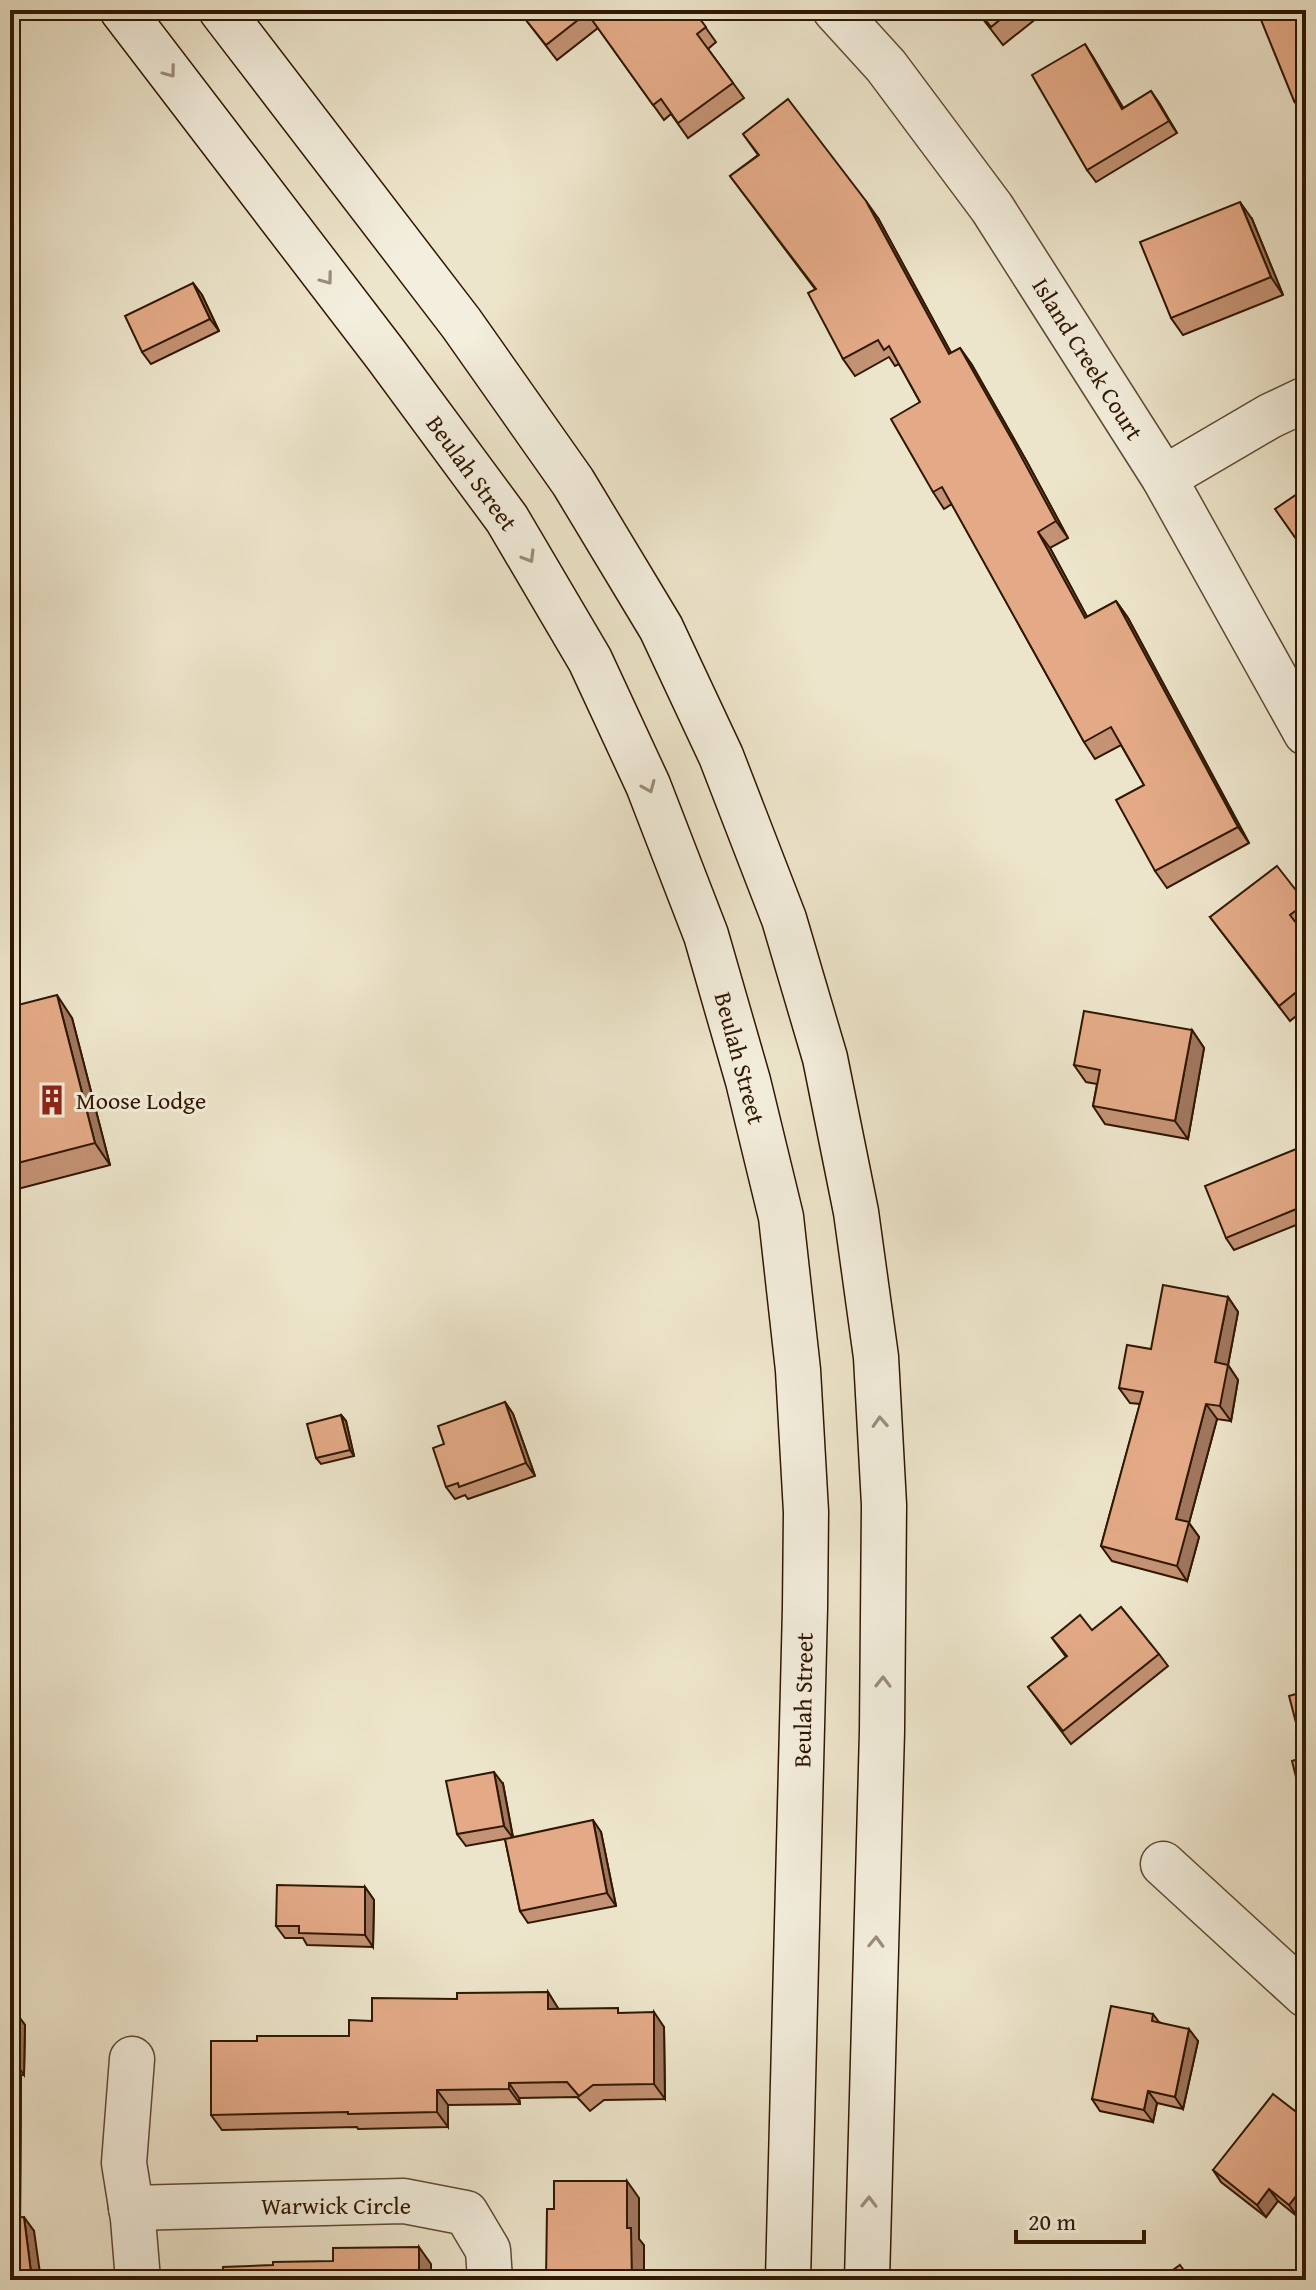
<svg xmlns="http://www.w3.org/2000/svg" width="1316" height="2290" viewBox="0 0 1316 2290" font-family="'Gentium Book Plus',serif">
<rect width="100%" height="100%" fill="#ede5cb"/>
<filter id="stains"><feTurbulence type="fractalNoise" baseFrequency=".0025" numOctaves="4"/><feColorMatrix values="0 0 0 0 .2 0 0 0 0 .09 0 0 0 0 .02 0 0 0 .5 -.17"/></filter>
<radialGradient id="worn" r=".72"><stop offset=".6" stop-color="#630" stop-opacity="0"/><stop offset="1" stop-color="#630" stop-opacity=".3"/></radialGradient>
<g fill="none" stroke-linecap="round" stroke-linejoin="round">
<g stroke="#5f4a33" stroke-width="47">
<g id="minor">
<polyline points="835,10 886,66 992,208 1164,478 1306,733"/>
<polyline points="1164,478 1270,416 1306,399"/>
<polyline points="1163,1864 1306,1995"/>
<polyline points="132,2059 124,2163 133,2219 138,2280"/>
<polyline points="131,2208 404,2201 466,2213 488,2250 490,2280"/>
</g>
</g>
<g stroke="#301700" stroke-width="47">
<g id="secondary">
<polyline points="122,10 386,355 507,519 590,660 648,785 706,935 748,1081 781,1217 798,1370 806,1512 805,1608 788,2280"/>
<polyline points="221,10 461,323 573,482 661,628 721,756 784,919 825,1058 856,1212 876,1357 884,1505 882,1731 867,2280"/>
</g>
</g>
<use href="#minor" stroke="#f3eedd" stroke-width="44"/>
<use href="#secondary" stroke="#f3eedd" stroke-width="44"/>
</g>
<g fill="#c49274" stroke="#301700" stroke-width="2">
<polygon points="539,10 640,17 693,10 716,42 708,49 744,98 688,138 671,114 664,120 598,28 557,60 526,20"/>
<polygon points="976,10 1047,10 1003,45"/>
<polygon points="1306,10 1306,116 1305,117 1294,101"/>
<polygon points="1093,57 1123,108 1151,91 1177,133 1096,182 1087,170"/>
<polygon points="743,134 878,218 951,353 960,348 972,365 1027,462 1068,538 1050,548 1087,617 1116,601 1128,618 1249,843 1167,888 1155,871 1144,785 1121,745 1095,759 1084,742 952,504 944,509 933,492 920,402 899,364 895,366 889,357 855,376 843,359 815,289 730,176 758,155"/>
<polygon points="1252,219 1283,295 1183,335 1171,318"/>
<polygon points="193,283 202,295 219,331 151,364 142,352"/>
<polygon points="1306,903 1306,926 1301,930 1306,936 1306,1008 1290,1021 1210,917"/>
<polygon points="10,1007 72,1018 110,1165 10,1191"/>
<polygon points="1192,1030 1204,1048 1188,1139 1105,1124 1093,1106 1097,1084 1086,1082 1074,1065"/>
<polygon points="1306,1145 1306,1221 1234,1250 1226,1238"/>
<polygon points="1228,1297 1238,1312 1228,1365 1238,1380 1231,1421 1217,1419 1189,1523 1199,1537 1187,1581 1112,1561 1101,1546 1140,1404 1130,1403 1119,1388 1151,1349"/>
<polygon points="505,1402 513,1414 535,1476 468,1499 465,1495 455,1499 446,1487 444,1444"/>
<polygon points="341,1415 346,1421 354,1456 321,1464 316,1458"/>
<polygon points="1092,1630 1159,1654 1168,1666 1071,1744 1028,1687 1066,1657 1052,1638"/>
<polygon points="503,1784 513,1837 601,1832 616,1906 528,1923 520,1911 505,1839 466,1846 457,1834"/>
<polygon points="365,1887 374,1900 373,1947 307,1945 303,1938 285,1938 276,1926"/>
<polygon points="10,1977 15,1984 14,2011 25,2025 24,2075 21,2075 20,2217 34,2231 10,2280"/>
<polygon points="548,1992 558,2009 621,2013 664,2027 665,2099 604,2100 590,2111 577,2097 519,2098 520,2104 448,2105 448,2127 358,2129 357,2127 222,2130 211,2115 257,2041 349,2036 372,2021 457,1999"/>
<polygon points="1153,2014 1159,2022 1198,2041 1183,2109 1157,2103 1153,2122 1100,2111 1092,2099"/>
<polygon points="1306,2122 1298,2217 1278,2201 1266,2217 1221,2182 1213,2170"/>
</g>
<g fill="#a0775e" stroke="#301700" stroke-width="2">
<polygon points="1085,44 1093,57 1131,121 1122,109"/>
<polygon points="1151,91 1160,104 1177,133 1169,121"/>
<polygon points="866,201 878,218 961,371 949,354"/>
<polygon points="1240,202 1252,219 1283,295 1271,277"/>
<polygon points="193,283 202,295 219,331 210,319"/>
<polygon points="960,348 972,365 1027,462 1068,538 1056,521"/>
<polygon points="1038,532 1050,548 1097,635 1085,618"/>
<polygon points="1116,601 1128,618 1249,843 1238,827"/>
<polygon points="57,995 72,1018 110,1165 95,1143"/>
<polygon points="1192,1030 1204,1048 1188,1139 1175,1121"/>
<polygon points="1228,1297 1238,1312 1228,1365 1238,1380 1231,1421 1220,1406 1215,1362"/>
<polygon points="505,1402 513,1414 535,1476 526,1463"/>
<polygon points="1206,1404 1217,1419 1189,1523 1199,1537 1187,1581 1177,1566 1176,1519"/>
<polygon points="341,1415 346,1421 354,1456 350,1450"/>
<polygon points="494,1772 503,1784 513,1838 504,1826"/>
<polygon points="593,1820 601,1832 616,1906 607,1893"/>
<polygon points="365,1887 374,1900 373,1947 365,1935"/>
<polygon points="10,1977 15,1984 14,2025 10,2019"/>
<polygon points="548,1992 558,2008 558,2024 548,2009"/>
<polygon points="15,2011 25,2025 24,2075 14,2061"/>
<polygon points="654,2012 664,2027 665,2099 654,2084"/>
<polygon points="1189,2029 1198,2041 1183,2109 1175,2097"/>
<polygon points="11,2061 21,2075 20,2233 10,2219"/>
<polygon points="509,2083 519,2098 520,2104 509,2089"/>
<polygon points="437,2090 448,2105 448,2127 437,2112"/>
<polygon points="1148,2091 1157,2103 1153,2122 1144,2110"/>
<polygon points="1304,2118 1306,2122 1306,2137 1298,2125"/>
<polygon points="627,2181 639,2198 639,2239 644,2245 644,2280 632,2280 627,2228"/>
<polygon points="1306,2183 1306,2206 1298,2217 1289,2205"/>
<polygon points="1269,2189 1278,2201 1266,2217 1257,2205"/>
<polygon points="24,2217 34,2231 41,2280 32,2280"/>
<polygon points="419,2247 431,2264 431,2280 419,2280"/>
</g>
<g fill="#e4aa87" stroke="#301700" stroke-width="2">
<polygon points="539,10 634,10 640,17 649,10 693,10 706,27 697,34 733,83 678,123 661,99 653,105 587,13 546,45 526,20"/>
<polygon points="977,10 1012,10 991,27"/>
<polygon points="1257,10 1306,10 1306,96 1294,101"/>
<polygon points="1085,44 1122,109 1151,91 1169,121 1087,170 1032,75"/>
<polygon points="788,99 866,201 949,354 960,348 1015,445 1056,521 1038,532 1085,618 1116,601 1238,827 1155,871 1116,800 1144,785 1111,727 1084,742 942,487 933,492 891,419 920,402 889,346 884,350 878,340 843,359 808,293 816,289 730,176 759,155 743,134"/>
<polygon points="1240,202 1271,277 1171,318 1140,242"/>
<polygon points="193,283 210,319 142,352 125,316"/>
<polygon points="1306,488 1306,553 1275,509"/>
<polygon points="1277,866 1306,903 1290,915 1306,936 1306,998 1299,990 1279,1006 1210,917"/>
<polygon points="57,995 95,1143 10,1165 10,1007"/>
<polygon points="1084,1011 1192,1030 1175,1121 1093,1106 1100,1070 1074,1065"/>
<polygon points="1306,1145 1306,1205 1226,1238 1205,1186"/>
<polygon points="1163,1285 1228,1297 1215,1362 1228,1365 1220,1406 1206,1404 1176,1519 1189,1522 1177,1566 1101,1546 1143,1392 1119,1388 1127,1345 1151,1349"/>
<polygon points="505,1402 526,1463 459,1487 458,1483 446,1487 433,1448 444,1444 438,1426"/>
<polygon points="341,1415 350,1450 316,1458 307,1424"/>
<polygon points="1121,1607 1159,1654 1063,1731 1028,1687 1067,1656 1052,1638 1080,1615 1092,1630"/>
<polygon points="1306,1691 1306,1804 1303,1805 1292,1761 1305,1757 1289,1696"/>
<polygon points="494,1772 504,1826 457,1834 446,1781"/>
<polygon points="593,1820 607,1893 520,1911 505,1839"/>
<polygon points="277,1885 365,1887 365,1935 299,1933 299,1926 276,1926"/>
<polygon points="548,1992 548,2009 618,2008 618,2013 654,2012 654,2084 593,2085 579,2096 567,2082 509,2083 509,2089 437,2090 437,2112 348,2114 348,2112 211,2115 211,2041 257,2041 257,2036 349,2036 349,2020 372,2021 372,1998 457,1999 457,1993"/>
<polygon points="1111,2006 1153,2014 1152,2021 1189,2029 1175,2097 1148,2091 1144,2110 1092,2099"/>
<polygon points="10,2010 15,2011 14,2061 11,2061 10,2188"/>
<polygon points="1273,2094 1304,2118 1298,2125 1306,2132 1306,2183 1289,2205 1269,2189 1257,2205 1213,2170"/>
<polygon points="554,2181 627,2181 627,2228 631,2228 632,2280 546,2280 547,2209 554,2209"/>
<polygon points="24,2217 32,2280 10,2280 10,2218"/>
<polygon points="419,2247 419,2280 199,2280 199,2271 223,2270 223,2267 273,2265 273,2262 333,2261 333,2248"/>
<polygon points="1180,2265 1191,2280 1159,2280"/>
</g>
<defs><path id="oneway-chevron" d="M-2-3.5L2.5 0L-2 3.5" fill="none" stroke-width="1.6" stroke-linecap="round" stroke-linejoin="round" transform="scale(2)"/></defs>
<g stroke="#9b8d7a">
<use href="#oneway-chevron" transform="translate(170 72) rotate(53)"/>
<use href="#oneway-chevron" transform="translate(327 279) rotate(53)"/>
<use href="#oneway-chevron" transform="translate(529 557) rotate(59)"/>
<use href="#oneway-chevron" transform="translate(649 787) rotate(67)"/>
<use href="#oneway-chevron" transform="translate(880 1422) rotate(-93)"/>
<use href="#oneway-chevron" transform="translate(883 1682) rotate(-89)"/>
<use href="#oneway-chevron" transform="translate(876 1942) rotate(-88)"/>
<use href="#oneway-chevron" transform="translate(869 2202) rotate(-89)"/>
</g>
<defs>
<g id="building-bare" transform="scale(2.4)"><path d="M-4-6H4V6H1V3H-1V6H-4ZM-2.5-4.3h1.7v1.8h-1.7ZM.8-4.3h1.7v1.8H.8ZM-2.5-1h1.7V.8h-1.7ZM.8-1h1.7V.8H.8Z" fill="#8f2418" stroke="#f3eedd" stroke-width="2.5" paint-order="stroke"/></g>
</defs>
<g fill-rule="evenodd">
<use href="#building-bare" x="52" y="1100"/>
</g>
<g text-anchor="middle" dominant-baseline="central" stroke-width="6" stroke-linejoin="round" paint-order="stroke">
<g font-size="24" fill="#301700" stroke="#f3eedd">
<text transform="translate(1088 359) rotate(58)">Island Creek Court</text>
<text transform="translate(472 473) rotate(54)">Beulah Street</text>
<text transform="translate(740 1058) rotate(75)">Beulah Street</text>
<text transform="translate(803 1700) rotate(-89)">Beulah Street</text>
<text x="336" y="2205">Warwick Circle</text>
</g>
<g font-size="24" fill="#301700" stroke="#f3eedd" text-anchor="start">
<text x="76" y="1100">Moose Lodge</text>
</g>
</g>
<rect width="1316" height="2290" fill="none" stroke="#ede5cb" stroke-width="40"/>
<rect x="12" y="12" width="1292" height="2266" fill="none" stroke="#301700" stroke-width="4"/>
<rect x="20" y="20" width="1276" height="2250" fill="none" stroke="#301700" stroke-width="2"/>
<path d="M1016 2230v12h128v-12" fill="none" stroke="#301700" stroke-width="4"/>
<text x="1028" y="2230" font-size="24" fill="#301700" stroke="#f3eedd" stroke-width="6" paint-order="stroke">20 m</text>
<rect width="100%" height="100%" filter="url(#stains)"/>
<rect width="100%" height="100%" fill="url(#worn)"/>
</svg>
